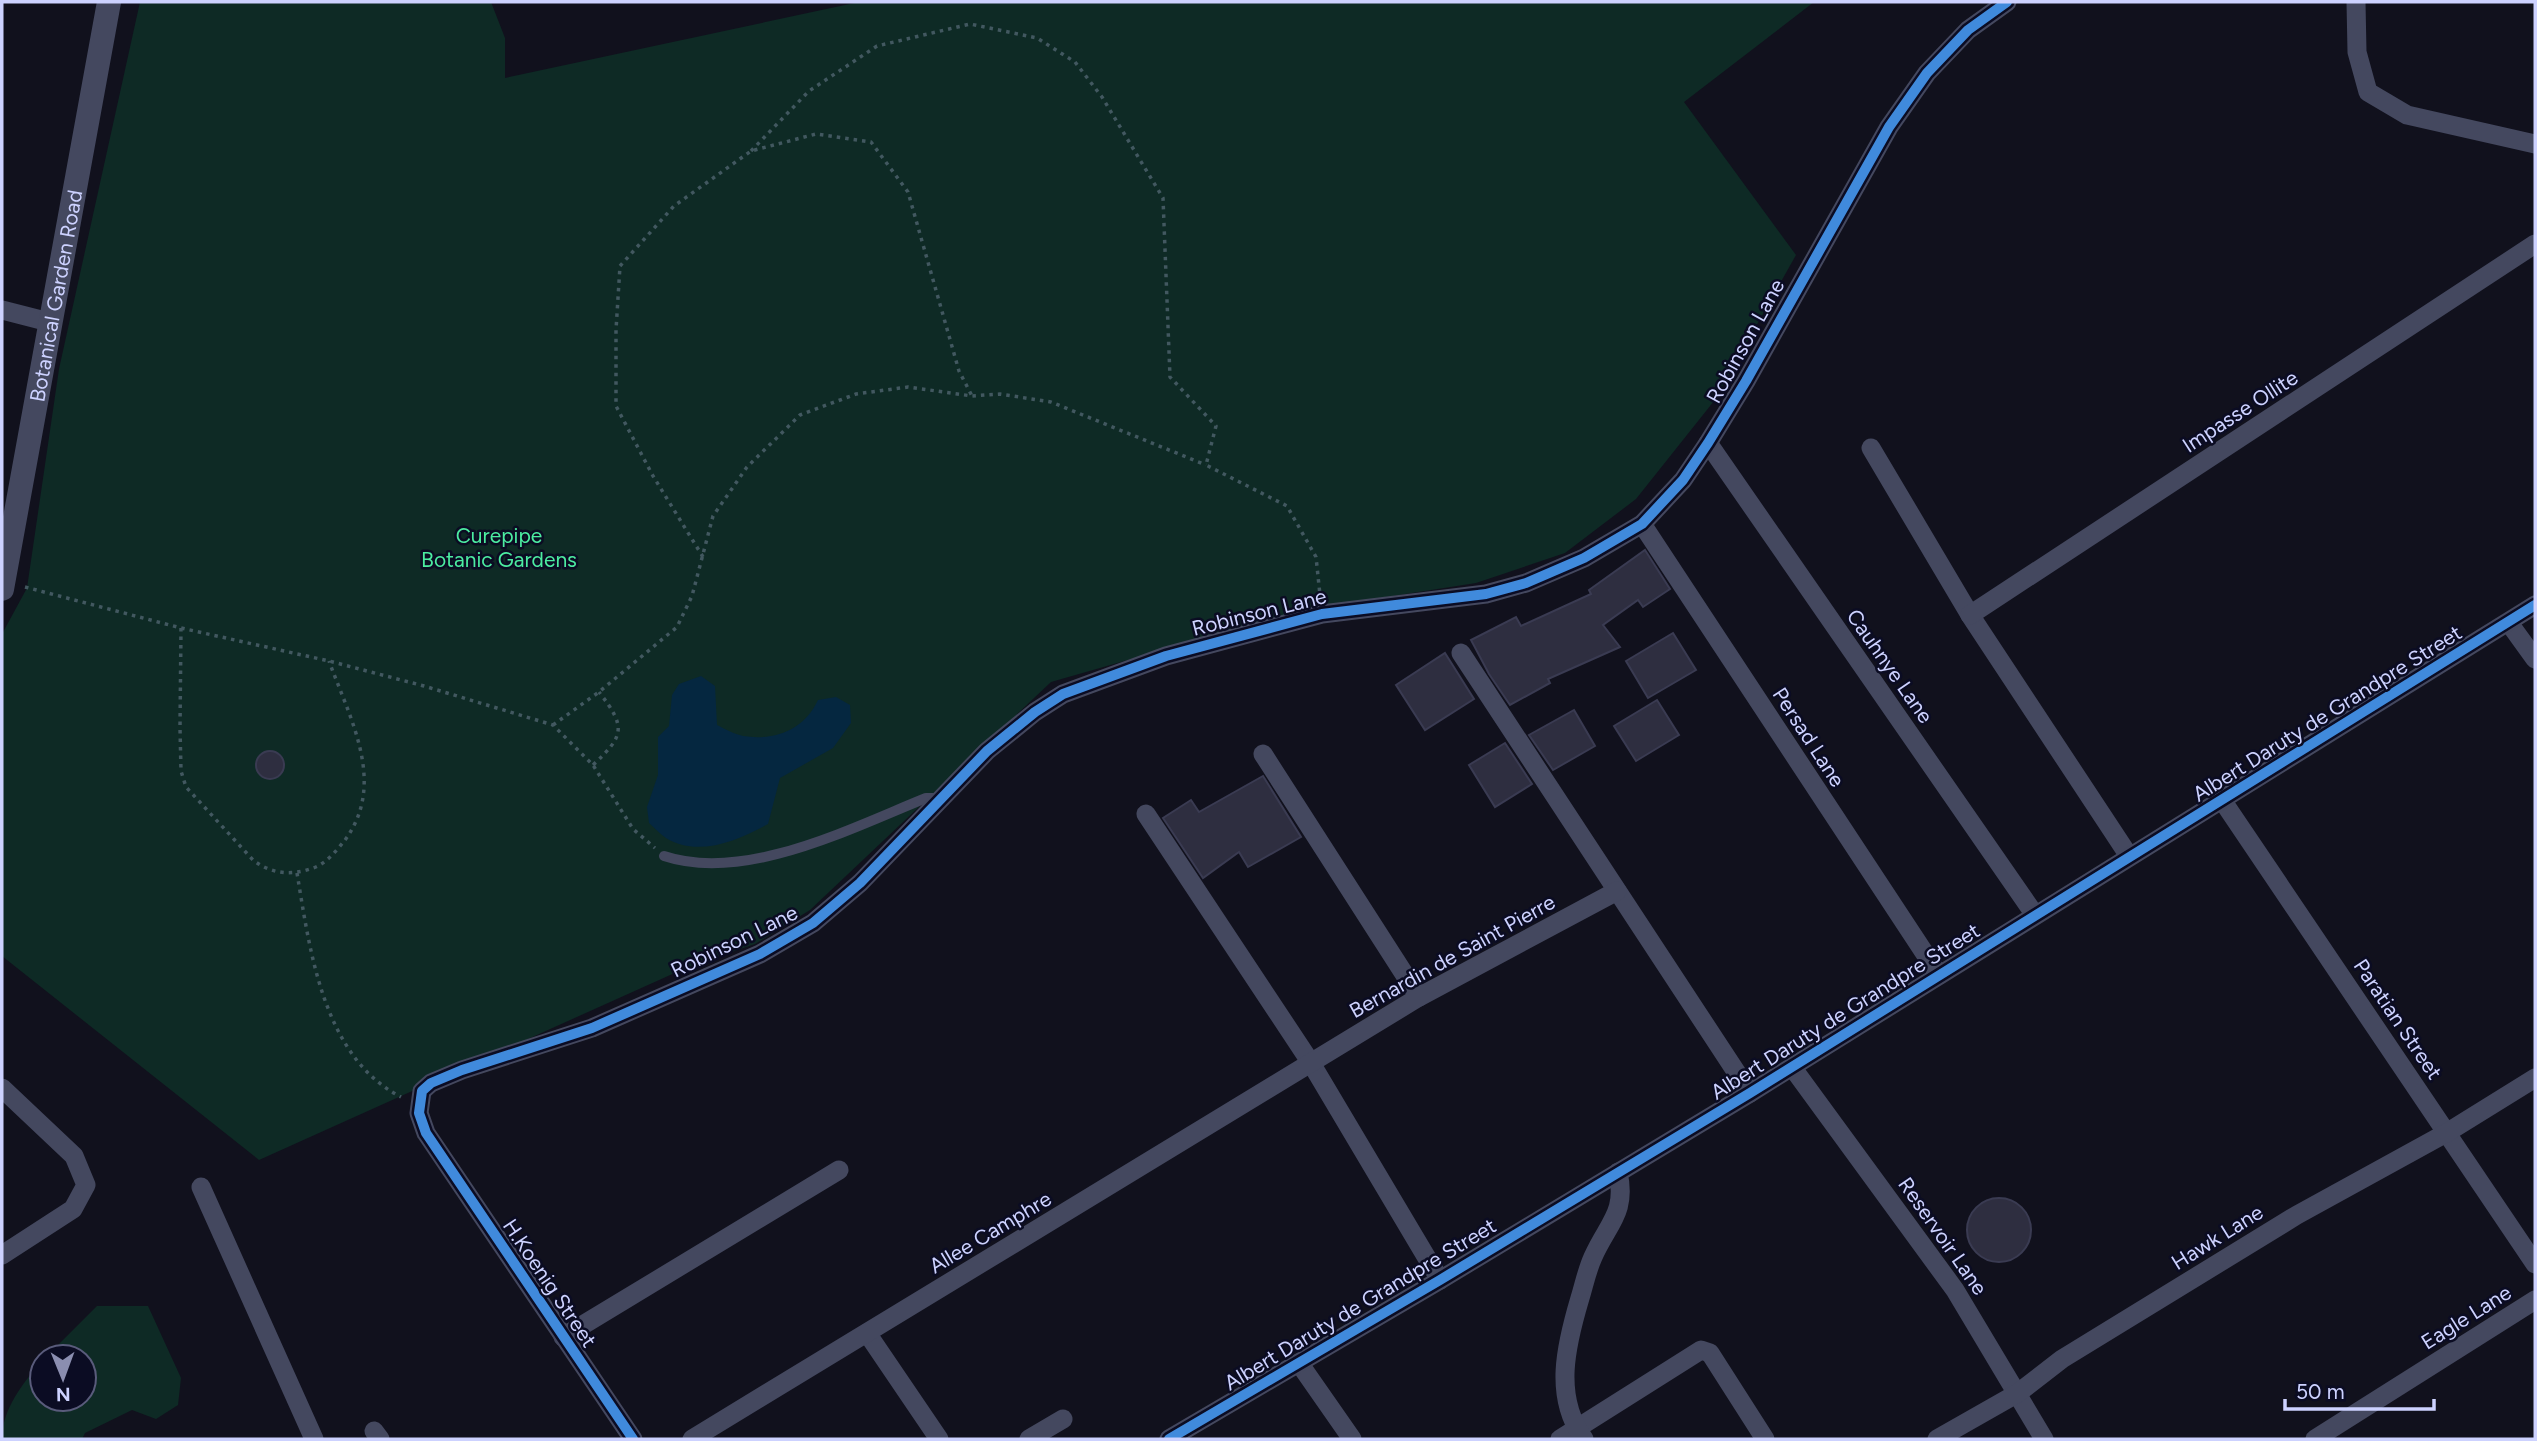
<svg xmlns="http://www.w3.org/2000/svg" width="2537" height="1441" viewBox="0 0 2537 1441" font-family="Figtree,sans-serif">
<rect width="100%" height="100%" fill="#11111d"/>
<g fill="#0e2a25">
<polygon points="140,2 491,2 505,38 505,78 859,2 1814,2 1684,102 1796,255 1714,401 1636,499 1565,553 1476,583 1303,610 1051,682 810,910 755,944 688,967 259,1160 2,956 2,634 27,588 59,369"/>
<path d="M 97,1306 L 148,1306 L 181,1378 L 178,1405 L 156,1419 L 132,1410 L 85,1433 L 82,1439 L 2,1439 C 2,1409 23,1383 42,1361 L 42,1399 L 84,1399 L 84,1357 L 46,1357 Z"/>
</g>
<path fill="#052740" d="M 701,676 L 715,686 L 717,725 C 725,729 734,734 743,736 C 775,741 804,730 818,700 L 836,697 L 850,705 L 851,723 L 833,748 L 780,778 L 768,824 C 739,840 698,858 666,838 C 660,834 655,828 649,823 L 647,807 L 658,775 L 658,737 L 669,726 L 672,695 L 679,684 Z"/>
<g fill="#2e2e40" stroke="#3a3b52" stroke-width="2">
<polygon points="1645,550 1670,589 1643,607 1638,600 1603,625 1620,647 1548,679 1550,683 1510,705 1489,674 1471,640 1516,617 1521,626 1591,594 1589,590"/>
<polygon points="1673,633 1696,670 1648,698 1626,661"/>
<polygon points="1445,653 1474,699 1425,730 1396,685"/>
<polygon points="1657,700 1679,735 1636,761 1614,726"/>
<polygon points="1574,710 1595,746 1553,770 1529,735"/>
<polygon points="1505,743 1532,784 1495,807 1469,765"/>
<circle cx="270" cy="765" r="14"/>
<polygon points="1263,776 1301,837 1248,867 1239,852 1203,878 1163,818 1191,800 1199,812"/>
<circle cx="1999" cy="1230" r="32"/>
</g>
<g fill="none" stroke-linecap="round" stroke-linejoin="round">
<g stroke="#425860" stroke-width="3.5" stroke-dasharray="3.5 5" stroke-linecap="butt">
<polyline points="751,151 809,91 877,46 970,24 1037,38 1075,62 1102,97 1163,198 1170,377 1216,426 1206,465 1287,506 1316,557 1320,595"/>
<polyline points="703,557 653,476 616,406 616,330 620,266 674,206 751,151 816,134 871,142 908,192 959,371 972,396"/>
<polyline points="25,587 181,628 329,661 424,686 553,725 593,765 633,829 655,848"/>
<path d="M 181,628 L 180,728 L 181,771 L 186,787 L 253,860 C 271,874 291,876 313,868 C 326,864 337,850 345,840 C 387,783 350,719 329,661"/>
<polyline points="553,725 599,692 677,627 692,596 713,516 747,467 800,415 856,394 908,387 972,396 1000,394 1051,402 1206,465"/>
<path d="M 593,765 C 625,735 626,727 599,692"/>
<path d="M 297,873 C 310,951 323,1057 401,1097"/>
</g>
<path stroke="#44485f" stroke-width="10" d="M 664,856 C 745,883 851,828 926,798 L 939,798"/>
<g stroke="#44485f" stroke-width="19">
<polyline points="2356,2 2357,52 2368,92 2407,115 2535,144"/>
<polyline points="2,310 49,322"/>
<polyline points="1708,443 2035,915"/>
<polyline points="1871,448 1970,615 2129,856"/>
<polyline points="1642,524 1939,975"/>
<polyline points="1970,615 2535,244"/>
<polyline points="2509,623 2535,659"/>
<polyline points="1461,653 1750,1093"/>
<polyline points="1263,754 1419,997"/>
<polyline points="2222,800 2535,1264"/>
<polyline points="1146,814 1311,1063 1440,1280"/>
<polyline points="1792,1067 1955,1290 2044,1439"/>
<polyline points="2,1088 74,1156 86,1185 73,1209 2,1255"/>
<polyline points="201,1187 314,1439"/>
<polyline points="867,1333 939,1439"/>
<polyline points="563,1337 839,1170"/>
<polyline points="1299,1363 1352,1439"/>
<polyline points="374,1431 380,1439"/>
<polyline points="633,1439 426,1133 419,1113 422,1091 431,1083 462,1070 592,1028 760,954 813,923 860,883 987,751 1035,712 1063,694 1166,656 1322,614 1486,594 1526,583 1584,558 1642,524 1683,480 1708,443 1746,381 1889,127 1927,73 1968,30 2007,2"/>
<polyline points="692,1439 1419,997 1617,891"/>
<polyline points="1029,1439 1063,1419"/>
<polyline points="1169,1439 1440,1280 1750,1093 2535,605"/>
<polyline points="1560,1439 1701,1350 1710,1353 1765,1439"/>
<path d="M 1584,1439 C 1553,1397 1566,1345 1580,1298 C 1584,1285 1587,1270 1593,1257 C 1608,1223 1627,1213 1618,1172"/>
<polyline points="1937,1439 2018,1393 2062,1359 2297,1215 2448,1132 2535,1078"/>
<polyline points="2315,1439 2535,1300"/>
</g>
<path stroke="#44485f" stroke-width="24" id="s1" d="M 2,589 L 109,2"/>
<g stroke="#0b0c23" stroke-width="15">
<g id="cycleway">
<polyline points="633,1439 426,1133 419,1113 422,1091 431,1083 462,1070 592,1028 760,954 813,923 860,883 987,751 1035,712 1063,694 1166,656 1322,614 1486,594 1526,583 1584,558 1642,524 1683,480 1708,443 1746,381 1889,127 1927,73 1968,30 2007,2"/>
<polyline points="1169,1439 1440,1280 1750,1093 2535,605"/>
</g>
</g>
<use href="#cycleway" stroke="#408adc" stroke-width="10"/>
</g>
<g text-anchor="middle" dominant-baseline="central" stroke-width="5" stroke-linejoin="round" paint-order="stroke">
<g font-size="21" fill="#cdd2ff" stroke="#0b0c23">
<text stroke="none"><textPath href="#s1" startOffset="298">Botanical Garden Road</textPath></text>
<text transform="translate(1745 341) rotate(-61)">Robinson Lane</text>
<text transform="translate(2240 411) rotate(-33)">Impasse Ollite</text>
<text transform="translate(1259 612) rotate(-14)">Robinson Lane</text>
<text transform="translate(1890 666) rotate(55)">Cauhnye Lane</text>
<text transform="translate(2327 713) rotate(-32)">Albert Daruty de Grandpre Street</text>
<text transform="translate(1809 737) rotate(57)">Persad Lane</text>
<text transform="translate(734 941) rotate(-26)">Robinson Lane</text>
<text transform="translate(1452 956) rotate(-29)">Bernardin de Saint Pierre</text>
<text transform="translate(1845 1011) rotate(-32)">Albert Daruty de Grandpre Street</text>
<text transform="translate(2398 1019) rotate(56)">Paratian Street</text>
<text transform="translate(990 1232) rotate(-31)">Allee Camphre</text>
<text transform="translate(1943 1236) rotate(55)">Reservoir Lane</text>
<text transform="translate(2217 1237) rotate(-32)">Hawk Lane</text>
<text transform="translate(550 1283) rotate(56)">H.Koenig Street</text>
<text transform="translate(1360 1304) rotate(-31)">Albert Daruty de Grandpre Street</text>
<text transform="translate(2466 1317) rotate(-32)">Eagle Lane</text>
</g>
<g font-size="21" fill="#4ceca1" stroke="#0b0c23">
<text x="499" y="535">Curepipe<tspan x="499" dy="24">Botanic Gardens</tspan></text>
</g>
</g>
<rect width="2537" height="1441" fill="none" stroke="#cdd2ff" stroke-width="7"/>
<g transform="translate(63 1378) rotate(179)"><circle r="33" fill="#0b0c23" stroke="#595b7b" stroke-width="2"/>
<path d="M0-5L12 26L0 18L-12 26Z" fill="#8b8eb0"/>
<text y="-10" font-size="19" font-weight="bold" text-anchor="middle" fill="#cdd2ff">N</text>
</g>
<path d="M2285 1399v10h149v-10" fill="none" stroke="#cdd2ff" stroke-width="3.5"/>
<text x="2296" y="1399" font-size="21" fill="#cdd2ff" stroke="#0b0c23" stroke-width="5" paint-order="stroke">50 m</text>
</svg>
